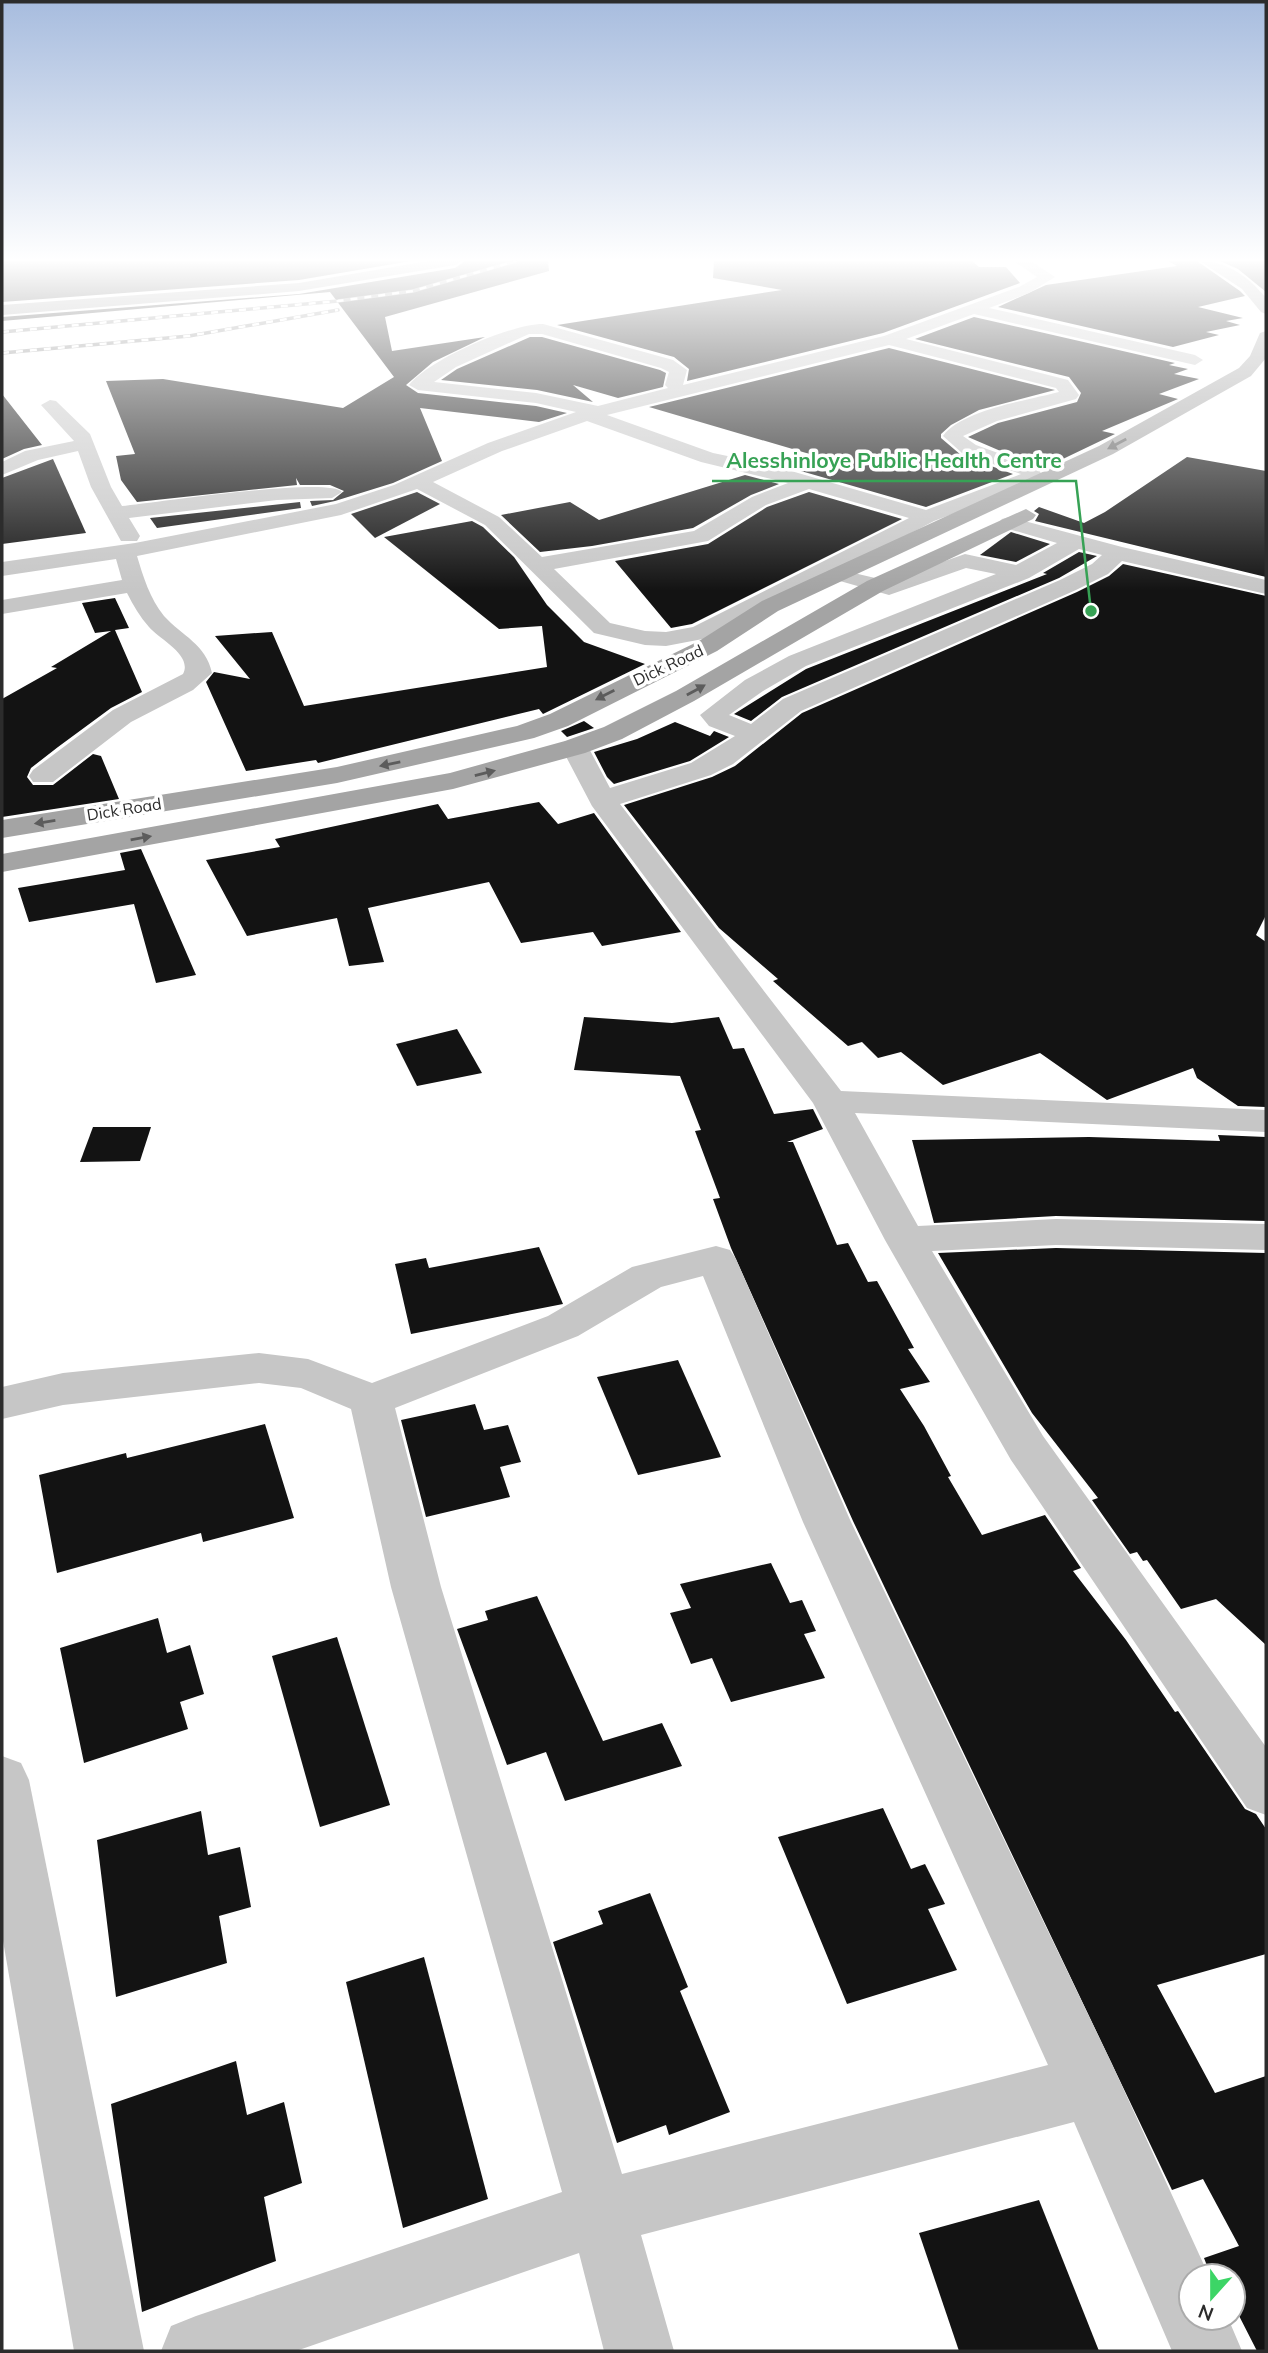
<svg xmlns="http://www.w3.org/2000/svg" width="1268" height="2353" viewBox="0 0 1268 2353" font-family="Mulish,sans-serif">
<rect width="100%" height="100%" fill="#fff"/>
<g fill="#131313">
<polygon points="2,261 411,261 299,280 2,302"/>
<polygon points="465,261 548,261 549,271 385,317 392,351 485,337 433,362 406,385 418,393 536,406 567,413 539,422 420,408 442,461 393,483 335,501 312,506 310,501 333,500 344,491 330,485 300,485 296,478 297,485 137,502 121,480 116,456 135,454 106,381 163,379 343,408 394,377 330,292 2,321 2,317 299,294 455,268"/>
<polygon points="714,261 972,261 979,267 1006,267 1020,283 883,333 687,381 689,369 674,357 557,325 782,290 713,278"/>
<polygon points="1168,261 1197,261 1240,291 1245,296 1198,307 1243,318 1226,321 1240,325 1206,332 1219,335 1173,347 998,307 1046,285 1177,266"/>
<polygon points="1220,261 1266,261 1266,292 1238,269"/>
<polygon points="974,317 1175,363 1169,365 1188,369 1174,374 1199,379 1159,394 1178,399 1102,431 1115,434 1042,469 968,437 998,423 1077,402 1081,393 1069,377 915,339"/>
<polygon points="530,337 542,337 660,370 666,373 663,387 618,398 573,385 593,402 537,390 441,380 457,369"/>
<polygon points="889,348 1055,390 979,410 951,425 941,434 941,438 961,455 1013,474 926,507 780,465 813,455 649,407"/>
<polygon points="2,394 42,445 24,449 2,459"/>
<polygon points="1187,457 1266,471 1266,577 1035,521 1039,514 1034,511 1039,507 1084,523 1105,512"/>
<polygon points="53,459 86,533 2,544 2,478"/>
<polygon points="745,475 779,484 751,495 693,528 592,546 540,552 501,515 570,502 599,520"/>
<polygon points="417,492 440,504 375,538 351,514"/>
<polygon points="809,492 902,519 692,624 671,628 615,561 708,544 767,507"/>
<polygon points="300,502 301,508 157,528 150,518"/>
<polygon points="472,521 483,527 514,557 547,605 584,642 645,664 543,714 539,709 318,763 316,760 246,771 206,682 214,672 250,679 215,636 272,632 304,706 547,667 542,626 499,629 384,537"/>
<polygon points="1011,532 1050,544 1016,562 980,555"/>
<polygon points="1079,552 1097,556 1059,578 782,697 751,721 734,714 806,669 1047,574 1043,573"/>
<polygon points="1123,564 1266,596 1266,915 1256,935 1266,942 1266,1107 1238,1106 1197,1078 1193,1068 1107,1100 1040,1053 943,1085 901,1052 878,1058 862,1042 848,1046 773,981 778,979 719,928 624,805 712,777 735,766 802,713 1077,592 1109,576"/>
<polygon points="115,598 129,628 115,630 142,692 111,708 58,747 31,768 27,777 33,785 53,785 93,754 101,756 119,799 2,817 2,699 57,668 51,667 111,631 95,633 82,603"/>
<polygon points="584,721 594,728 567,737 561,731"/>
<polygon points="675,722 710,736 714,731 729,737 690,761 614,784 607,777 594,752 637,739"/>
<polygon points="539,802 558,824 594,813 681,932 602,946 593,932 521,943 489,882 368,908 384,962 349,966 337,918 247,936 206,860 280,847 275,839 438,804 448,819"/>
<polygon points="141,849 163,899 196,975 156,983 134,904 29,922 18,888 125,870 120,853"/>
<polygon points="584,1017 672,1023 719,1017 733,1049 744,1048 774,1114 813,1109 823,1129 787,1142 793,1142 837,1245 848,1243 868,1282 877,1281 914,1348 908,1349 930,1382 900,1389 924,1426 951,1476 948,1477 982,1535 1045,1515 1081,1568 1073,1571 1126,1640 1175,1712 1178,1711 1245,1809 1256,1814 1266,1829 1266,1954 1157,1985 1215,2093 1266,2076 1266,2351 1257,2351 1233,2304 1233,2276 1211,2276 1204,2258 1239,2246 1203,2179 1172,2190 853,1521 731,1248 713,1199 720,1198 695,1131 701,1130 680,1076 574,1070"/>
<polygon points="457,1029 482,1073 417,1086 396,1044"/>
<polygon points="93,1127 151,1127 140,1161 80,1162"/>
<polygon points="1218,1135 1266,1137 1266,1221 1056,1216 934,1223 912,1140 1089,1137 1220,1141"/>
<polygon points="539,1247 563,1304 411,1334 395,1264 426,1258 429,1268"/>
<polygon points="1056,1248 1266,1253 1266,1645 1216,1599 1181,1609 1147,1560 1143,1561 1137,1552 1130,1554 1092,1500 1098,1498 1032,1413 938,1253"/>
<polygon points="678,1360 721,1457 638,1475 597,1377"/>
<polygon points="475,1404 484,1430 508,1425 521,1462 500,1467 510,1497 426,1517 401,1420"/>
<polygon points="265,1424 294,1518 203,1542 201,1533 57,1573 39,1475 126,1453 127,1458"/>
<polygon points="771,1563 790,1603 802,1600 816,1631 804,1634 825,1678 731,1702 712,1658 691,1664 670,1613 691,1608 680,1584"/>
<polygon points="537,1596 603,1741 662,1723 682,1766 565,1801 546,1752 507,1765 457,1629 488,1620 485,1611"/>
<polygon points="158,1618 167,1653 190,1645 204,1694 180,1702 188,1729 84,1763 60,1648"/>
<polygon points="337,1637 390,1805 320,1827 272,1656"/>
<polygon points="883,1808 911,1869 925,1864 945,1904 928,1909 957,1970 847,2004 778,1837"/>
<polygon points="201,1811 208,1855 240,1847 251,1907 219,1916 227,1963 116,1997 97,1840"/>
<polygon points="650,1893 688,1987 680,1991 730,2112 669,2135 666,2125 617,2143 553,1942 603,1924 598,1911"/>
<polygon points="424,1957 488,2199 403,2228 346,1982"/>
<polygon points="236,2061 247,2115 284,2102 302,2183 264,2197 276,2261 142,2312 111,2104"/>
<polygon points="1039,2200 1099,2351 959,2351 919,2233"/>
</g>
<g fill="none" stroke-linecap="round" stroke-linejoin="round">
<g fill="#c6c6c6" fill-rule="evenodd">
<path d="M 1014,261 L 1031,261 L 1055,277 L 1029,293 L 989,308 L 1195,355 L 1203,360 L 1195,365 L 974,314 L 906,339 L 1068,380 L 1079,395 L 1076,399 L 997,421 L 963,436 L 976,445 L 1039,468 L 1042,477 L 1039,481 L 934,521 L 841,570 L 888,581 L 965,554 L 1016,565 L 1057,543 L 1002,527 L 998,523 L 1002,519 L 1009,517 L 1122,547 L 1266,580 L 1266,594 L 1122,561 L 1108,574 L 1076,590 L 801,711 L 733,764 L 711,775 L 620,804 L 841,1091 L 1266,1110 L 1266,1132 L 855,1113 L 918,1226 L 1056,1219 L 1266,1224 L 1266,1250 L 1056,1245 L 932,1251 L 1043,1436 L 1266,1747 L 1266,1815 L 1247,1808 L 1011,1460 L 885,1240 L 813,1103 L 592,806 L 561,747 L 565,741 L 585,741 L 610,788 L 691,763 L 735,736 L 709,726 L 700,715 L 745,680 L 789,656 L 996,574 L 966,568 L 889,595 L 826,577 L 708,638 L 666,646 L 645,645 L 594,633 L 485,525 L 417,489 L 341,515 L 137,556 C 143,576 150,599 164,616 C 182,636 206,644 212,673 L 193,690 L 131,722 L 53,782 L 33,782 L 29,776 L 33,770 L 113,710 L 183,674 C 193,655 159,639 149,627 C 140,617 133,605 127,593 L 2,614 L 2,600 L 122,580 L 116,559 L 2,576 L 2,562 L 135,543 L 336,504 L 394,485 L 488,443 L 576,412 L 536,403 L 418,390 L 409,385 C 430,359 511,324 543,324 L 673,360 L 687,370 L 683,385 L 884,336 L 1019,287 L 1037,277 ZM 529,334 L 542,334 L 661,368 L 669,372 L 665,385 L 668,388 L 598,406 L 536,393 L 434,382 L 456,367 ZM 889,345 L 1056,388 L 1059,392 C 1029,400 962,410 943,436 L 962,453 L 1021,474 L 926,510 L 767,464 L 713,453 L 607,415 ZM 587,421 L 701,462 L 788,483 L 752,497 L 694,531 L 542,557 L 499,517 L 433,482 L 502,451 ZM 809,489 L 909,518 L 693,627 L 666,632 L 645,631 L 610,623 L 554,569 L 708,541 L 766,505 ZM 1079,549 L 1102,555 L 1092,564 L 1060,580 L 783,699 L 751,724 L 729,715 L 763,691 L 806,666 L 1029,578 Z"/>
<path d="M 50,400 L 56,401 L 90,434 L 111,487 L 122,506 C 152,503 330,476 342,492 L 332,498 L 277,500 L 129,518 L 140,536 L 137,541 L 121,541 L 91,487 L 78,451 L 38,460 L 2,475 L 2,462 L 25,451 L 74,441 L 41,405 Z"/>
<path d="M 716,1246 L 730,1250 L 736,1259 L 851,1522 L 1112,2064 L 1209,2276 L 1191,2276 L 1191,2318 L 1228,2318 L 1242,2351 L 1172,2351 L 1074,2122 L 641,2235 L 674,2351 L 604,2351 L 579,2253 L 296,2351 L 161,2351 L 171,2326 L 196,2316 L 562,2192 L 391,1587 L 351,1409 L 301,1388 L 259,1383 L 63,1405 L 2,1419 L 2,1387 L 63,1373 L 259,1353 L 308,1359 L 372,1383 L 548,1316 L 632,1267 ZM 703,1276 L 803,1522 L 1048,2065 L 622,2174 L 441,1587 L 395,1408 L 578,1336 L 661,1287 Z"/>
<polygon points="2,1756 21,1763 29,1780 144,2351 74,2351 2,1935"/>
</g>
<g fill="#a4a4a4" fill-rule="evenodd">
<path d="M 1200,261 C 1227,261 1249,277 1266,298 L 1266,314 L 1261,312 L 1242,289 Z"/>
<polygon points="1266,331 1266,358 1251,376 1113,454 778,611 717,651 568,726 534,738 337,783 2,838 2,820 337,767 517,726 550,714 699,641 762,601 1099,446 1239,368 1250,356 1260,333"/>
<polygon points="1026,509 1036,515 1033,519 883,591 694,701 622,739 585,753 453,789 2,872 2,854 450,773 565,741 604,727 676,691 867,581"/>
</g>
<polygon fill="#939393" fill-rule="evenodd" points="428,261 462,261 455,265 299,291 2,315 2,305 299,283"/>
<g stroke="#818181" stroke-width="3.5">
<g id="rail">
<polyline points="2,332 338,301 413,291 516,261"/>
<polyline points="2,353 189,336 338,310"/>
</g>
</g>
<use href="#rail" stroke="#fff" stroke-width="2.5" stroke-dasharray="7" stroke-linecap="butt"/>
</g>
<defs><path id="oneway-solid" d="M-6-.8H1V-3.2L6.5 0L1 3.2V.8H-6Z" transform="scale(1.75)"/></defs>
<g fill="#5c5c5c">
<use href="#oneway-solid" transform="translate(1117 444) rotate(152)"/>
<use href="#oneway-solid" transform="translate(696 690) rotate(-29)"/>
<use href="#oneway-solid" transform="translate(605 695) rotate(153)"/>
<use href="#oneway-solid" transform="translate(390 764) rotate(169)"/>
<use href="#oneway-solid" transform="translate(485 773) rotate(-14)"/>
<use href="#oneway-solid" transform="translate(45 822) rotate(171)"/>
<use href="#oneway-solid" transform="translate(141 838) rotate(-10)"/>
</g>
<linearGradient id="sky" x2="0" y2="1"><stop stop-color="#a7bcde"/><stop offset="0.44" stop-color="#fff"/><stop offset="1" stop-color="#fff" stop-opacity="0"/></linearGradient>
<rect width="1268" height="591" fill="url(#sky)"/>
<g text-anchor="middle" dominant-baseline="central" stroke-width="7" stroke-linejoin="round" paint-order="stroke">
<g font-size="16" fill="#2c2c2c" stroke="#fff">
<text transform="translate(668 665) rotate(-25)">Dick Road</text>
<text transform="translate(124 809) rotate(-9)">Dick Road</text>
</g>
</g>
<path fill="none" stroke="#37a255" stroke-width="2.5" d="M1091 611L1076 481H712"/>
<circle fill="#37a255" stroke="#fff" stroke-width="2.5" cx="1091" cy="611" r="7"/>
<g font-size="21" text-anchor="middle" font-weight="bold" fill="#37a255" stroke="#fff" stroke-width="7" stroke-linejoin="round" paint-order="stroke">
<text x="894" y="468">Alesshinloye Public Health Centre</text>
</g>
<rect width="1268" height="2353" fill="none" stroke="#2c2c2c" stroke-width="7"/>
<g transform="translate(1212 2297) rotate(201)"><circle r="33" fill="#ffffff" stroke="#ababab" stroke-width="2"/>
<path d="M0-5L12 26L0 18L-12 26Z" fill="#3cd566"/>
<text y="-10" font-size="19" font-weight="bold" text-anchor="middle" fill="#2c2c2c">N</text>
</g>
</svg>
